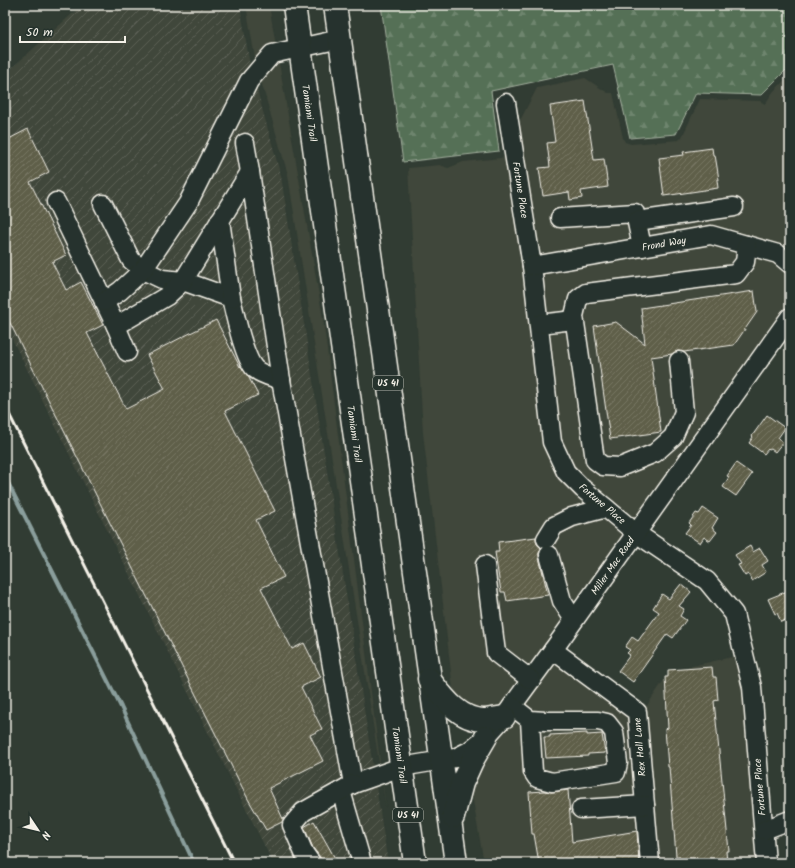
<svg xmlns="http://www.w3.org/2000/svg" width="795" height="868" viewBox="0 0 795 868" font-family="Kalam,sans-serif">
<defs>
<pattern id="industrial-furrows" width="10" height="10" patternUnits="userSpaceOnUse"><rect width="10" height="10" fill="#3f463a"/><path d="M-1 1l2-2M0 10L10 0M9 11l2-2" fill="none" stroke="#5b6156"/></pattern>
<pattern id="forest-firs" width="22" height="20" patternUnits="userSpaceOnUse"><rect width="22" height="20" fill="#557056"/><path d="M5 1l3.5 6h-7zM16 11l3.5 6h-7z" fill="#6e856e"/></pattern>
<pattern id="building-hatch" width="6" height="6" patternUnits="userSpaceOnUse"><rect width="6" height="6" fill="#5f5f4a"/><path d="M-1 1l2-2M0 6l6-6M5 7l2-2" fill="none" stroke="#777664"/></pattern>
</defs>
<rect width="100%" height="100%" fill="#313c33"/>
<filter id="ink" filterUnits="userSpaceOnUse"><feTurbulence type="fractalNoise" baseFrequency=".025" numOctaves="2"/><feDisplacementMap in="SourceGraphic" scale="8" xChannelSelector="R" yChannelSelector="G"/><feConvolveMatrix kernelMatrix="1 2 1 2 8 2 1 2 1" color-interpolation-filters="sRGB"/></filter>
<g filter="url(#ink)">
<g fill="#3f463a">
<polygon points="246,5 269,5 323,318 386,808 288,175 256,64"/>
<polygon points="585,78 608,93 613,93 623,138 625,142 631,144 679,140 682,137 700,99 760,101 765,104 773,92 785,80 790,79 790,255 713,228 539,257 517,126 537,88"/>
<polygon points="506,153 523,260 545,445 626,533 499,710 484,712 454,698 423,433 408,168 440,165 448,168 463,162 501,158 504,156"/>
<polygon points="712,243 774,261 790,274 790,303 634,522 573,468 560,441 541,273"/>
<polygon points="736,656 744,688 756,825 753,826 756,831 758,863 657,863 644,710 670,671"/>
<polygon points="555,661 629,716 642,863 484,863 470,784 492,742 508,724 513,723 512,719"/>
</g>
<polygon fill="url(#industrial-furrows)" points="82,5 240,5 250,65 281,176 388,863 273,863 5,325 5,74"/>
<polygon fill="url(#forest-firs)" stroke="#a4b09f" points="381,5 790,5 790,66 761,95 696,93 676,134 630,138 613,65 491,91 499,151 403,162"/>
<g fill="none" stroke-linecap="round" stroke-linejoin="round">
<polyline stroke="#8a9e9c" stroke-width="4" points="5,477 121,707 194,863"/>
</g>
<g fill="url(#building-hatch)" stroke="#f4f1e8">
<polygon points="585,101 594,160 604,159 608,187 581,191 582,198 570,200 569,192 543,196 539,168 550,167 547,143 555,142 550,106"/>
<polygon points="28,129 49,172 30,182 66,255 52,262 66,290 81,282 103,325 87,333 126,409 165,389 147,355 216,320 240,367 241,366 249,378 258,395 225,411 275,511 256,520 284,577 261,588 292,649 304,643 321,677 301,687 322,729 310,735 323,761 269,788 283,819 282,822 266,830 248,799 5,313 5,141"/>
<polygon points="712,148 713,155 715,155 717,167 719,180 717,180 718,188 664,196 659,158 684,155 683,152"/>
<polygon points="754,291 757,312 734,345 684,352 678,351 672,354 651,357 661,432 610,439 594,326 616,322 645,344 641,308"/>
<polygon points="767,415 785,428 778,438 783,442 775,452 771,449 769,450 768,449 764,454 749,443 753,437 752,436"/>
<polygon points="736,463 752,474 736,496 723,487 729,477 727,476"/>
<polygon points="703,508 718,518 712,528 717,532 710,541 704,537 700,543 685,533 691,525 689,523 696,513 699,514"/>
<polygon points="536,537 537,544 541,548 539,553 539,557 548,595 507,601 505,592 501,592 497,566 495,552 499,552 498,542"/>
<polygon points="750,546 753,552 760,548 768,561 762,565 766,572 752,581 748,574 745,576 738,565 741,564 735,555"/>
<polygon points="681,584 691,592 679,606 684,609 680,616 686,620 673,638 667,634 633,682 618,671 630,655 627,653 630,650 625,647 632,637 638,641 659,612 653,608 662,594 669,599"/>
<polygon points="790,590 790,618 781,622 777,613 775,614 768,599"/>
<polygon points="712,667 713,677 716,677 718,700 714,701 729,851 726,851 727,863 679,863 679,856 676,856 669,767 668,767 665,729 668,728 665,677 668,677 668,670"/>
<polygon points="587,733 587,735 602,734 605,753 588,754 588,756 546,758 544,737 550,737 550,735"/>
<polygon points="568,790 572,842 637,831 639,863 539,863 534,834 532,834 529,792 544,791 553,792"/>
<polygon points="314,821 336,860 330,863 321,863 320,857 313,848 304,827"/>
</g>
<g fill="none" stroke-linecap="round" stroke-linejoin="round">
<g stroke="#f4f1e8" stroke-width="21">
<g id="minor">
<polyline points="506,103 532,266 552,442 566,472 583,489 636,533 707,581 734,614 752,687 766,863"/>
<polyline points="245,143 250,172"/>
<polyline points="56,202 116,326 127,352"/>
<path d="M 103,204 L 131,260 L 143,270 L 162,279 L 183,281 L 231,298 C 235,315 244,358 255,369 C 262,375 272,377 281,380"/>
<polyline points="560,218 635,213 642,247"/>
<polyline points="220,220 231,298"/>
<polyline points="637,221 734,207"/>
<polyline points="532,266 711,235 778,254 790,264"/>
<polyline points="104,302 120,291 143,270 188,203 249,81 272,54 340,39"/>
<polyline points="539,324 574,320"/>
<polyline points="116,326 167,296 183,281 250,172 281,380 353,784 401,767 455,758 469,751 486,737 504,717 553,650 790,317"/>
<polyline points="679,361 684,412 673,437 655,453 620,467 603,466 595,460 574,316 578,299 586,293 736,274 745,262 747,245"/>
<polyline points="546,539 554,526 572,517 606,508"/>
<polyline points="549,555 562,601 574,620"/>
<polyline points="485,565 496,653 531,680"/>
<polyline points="553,650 637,712 650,863"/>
<polyline points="512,706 530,720 545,721 598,721 607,723 614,732 618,763 616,772 552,782 537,778 533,772 530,720"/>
<polyline points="341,791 362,863"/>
<polyline points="581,809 645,805"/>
<polyline points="764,830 790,820"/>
<polyline points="311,863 304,853 292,825 303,812 353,784"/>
</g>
</g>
<g stroke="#f4f1e8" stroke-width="25">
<g id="major">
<polyline points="294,5 415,863"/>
<polyline points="335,5 456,863"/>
<path d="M 429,679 C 443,697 460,721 485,720 C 491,719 498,718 504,717"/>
<polyline points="453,817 462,783 472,761 486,737"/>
</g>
</g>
<use href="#minor" stroke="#26332d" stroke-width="18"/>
<use href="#major" stroke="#26332d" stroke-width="22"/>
<polyline stroke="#f4f1e8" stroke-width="3" points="5,406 234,863"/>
</g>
</g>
<g text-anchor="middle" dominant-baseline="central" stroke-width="3.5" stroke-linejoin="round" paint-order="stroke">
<g fill="#26332d" stroke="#b6b8b0" stroke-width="1">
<rect x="373" y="376" width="30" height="14" rx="3"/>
<rect x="393" y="808" width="30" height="14" rx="3"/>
</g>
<g font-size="9" font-weight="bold" fill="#f4f1e8">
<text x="388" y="383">US 41</text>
<text x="408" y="815">US 41</text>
</g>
<g font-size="10" fill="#f4f1e8" stroke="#26332d">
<text transform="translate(309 113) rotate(82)">Tamiami Trail</text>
<text transform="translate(520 190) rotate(81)">Fortune Place</text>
<text transform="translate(664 244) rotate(-10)">Frond Way</text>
<text transform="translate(354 434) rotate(82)">Tamiami Trail</text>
<text transform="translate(602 504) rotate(40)">Fortune Place</text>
<text transform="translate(613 566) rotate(-55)">Miller Mac Road</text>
<text transform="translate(640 747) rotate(-95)">Rex Hall Lane</text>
<text transform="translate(399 755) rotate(82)">Tamiami Trail</text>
<text transform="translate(760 787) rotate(-95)">Fortune Place</text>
</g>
</g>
<rect width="795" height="868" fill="none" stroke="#26332d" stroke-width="20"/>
<rect x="10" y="10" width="775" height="848" fill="none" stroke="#f4f1e8" stroke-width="1.5" filter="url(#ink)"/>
<g transform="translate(38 830) rotate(125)" stroke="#26332d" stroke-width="3" paint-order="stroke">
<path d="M0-3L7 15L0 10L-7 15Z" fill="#f4f1e8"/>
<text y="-6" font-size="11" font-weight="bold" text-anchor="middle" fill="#f4f1e8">N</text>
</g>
<path d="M20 36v6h105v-6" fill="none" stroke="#f4f1e8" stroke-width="2"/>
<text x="26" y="36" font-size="12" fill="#f4f1e8" stroke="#26332d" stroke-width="3" paint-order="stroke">50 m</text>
</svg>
